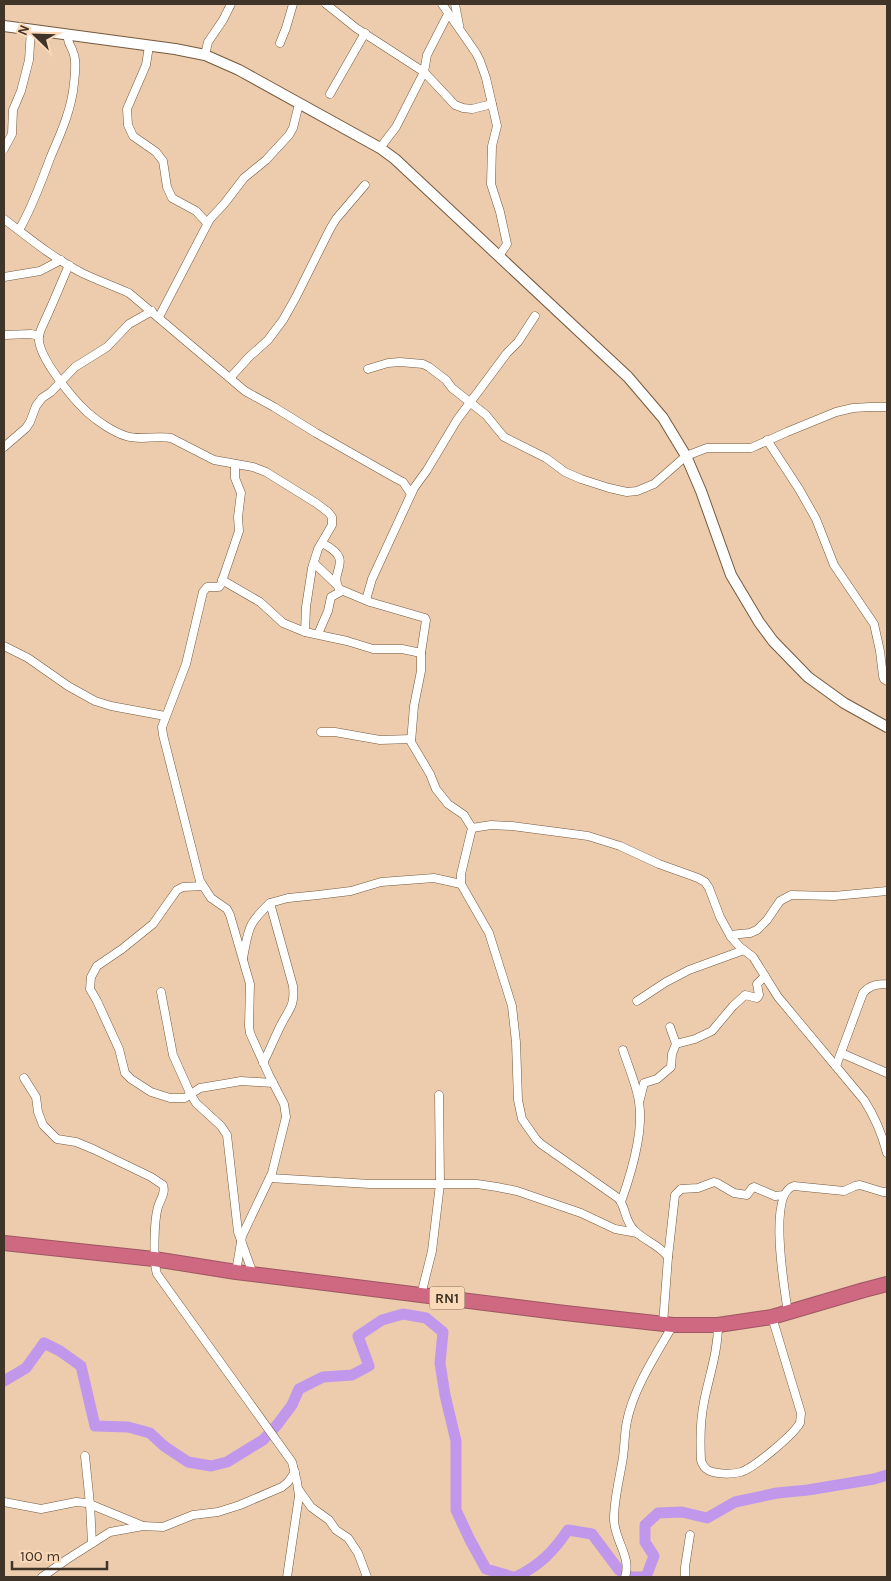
<svg xmlns="http://www.w3.org/2000/svg" width="891" height="1581" viewBox="0 0 891 1581" font-family="Karla,sans-serif">
<rect width="100%" height="100%" fill="#ecccad"/>
<g fill="none" stroke-linecap="round" stroke-linejoin="round">
<g stroke="#c197ec" stroke-width="11">
<polyline points="4,1381 26,1368 44,1343 60,1351 81,1366 95,1426 128,1427 150,1433 164,1446 188,1462 211,1466 227,1462 263,1440 277,1425 292,1405 299,1389 323,1377 352,1375 369,1366 358,1336 382,1320 403,1314 426,1318 443,1332 440,1363 445,1395 456,1441 456,1510 470,1540 486,1569 513,1577"/>
<path d="M 516,1577 C 540,1565 553,1552 568,1530 L 592,1534 L 619,1570 L 630,1577"/>
<polyline points="632,1577 646,1577 654,1556 645,1542 645,1525 658,1513 682,1512 707,1518 735,1502 777,1493 808,1490 874,1479 887,1475"/>
</g>
<g stroke="#75593d" stroke-width="9">
<g id="street">
<polyline points="326,4 356,28 424,72 455,105 463,108 472,109 492,104"/>
<polyline points="442,4 476,53 480,61 486,78 497,126 492,146 491,184 500,212 507,244 499,256"/>
<polyline points="455,4 459,25"/>
<polyline points="280,43 286,28 293,4"/>
<polyline points="149,46 146,65 127,109 128,125 133,136 156,152 163,161 167,187 172,198 196,211 207,223"/>
<polyline points="205,55 208,42 223,20 231,4"/>
<polyline points="330,94 365,33"/>
<polyline points="380,148 396,127 424,72 427,55 448,14"/>
<polyline points="4,149 12,134 13,110 21,91 29,60 31,30"/>
<path d="M 4,219 C 29,238 53,258 82,273 C 97,280 113,286 129,293 L 135,298 L 245,391 L 274,407 L 316,433 L 397,479 L 403,482 L 411,494"/>
<path d="M 19,230 C 33,206 41,182 51,156 C 61,133 72,108 74,83 C 75,73 77,61 73,52 C 71,45 67,43 68,35"/>
<path d="M 69,265 C 61,283 54,301 46,318 C 44,323 40,330 39,336 C 36,355 73,399 87,412 C 97,421 113,432 126,436 C 141,441 156,435 171,438 L 214,460 L 253,467 L 266,472 L 316,503 L 328,512 L 332,517 L 332,525 L 318,549 L 312,568 L 306,607 L 305,632"/>
<polyline points="4,277 40,271 61,260"/>
<polyline points="159,317 210,219 224,204 244,178 266,160 289,135 293,128 299,104"/>
<polyline points="4,335 31,334 39,336"/>
<polyline points="368,369 388,363 400,362 423,364 429,367 446,380 452,388 486,415 504,437 546,458 565,472 581,479 609,488 627,492 637,491 654,484 686,456 707,448 751,448 787,432 836,412 853,408 870,407 887,407"/>
<polyline points="230,378 249,357 268,340 283,320 296,297 330,229 336,219 365,185"/>
<polyline points="767,440 799,489 816,519 834,565 874,624 880,651 883,676 884,679 887,681"/>
<polyline points="4,447 26,428 30,422 36,406 42,398 51,392 75,367 107,347 129,324 152,311"/>
<polyline points="235,464 235,478 241,493 238,517 239,531 221,584 219,587 207,587 203,592 186,664 162,727 163,735 200,881 211,898 227,909 230,915 250,984 249,1026 250,1033 269,1075 284,1104 286,1117 272,1173 242,1236 236,1272"/>
<path d="M 322,543 C 357,561 328,570 339,589 L 370,602 L 425,618 L 426,620 L 421,653 L 421,671 L 414,706 L 411,742 L 430,774 L 436,789 L 448,804 L 464,815 L 472,828 L 461,874 L 461,884 L 489,933 L 512,1006 L 516,1042 L 518,1100 L 522,1119 L 536,1139 L 541,1144 L 618,1198 C 626,1206 624,1220 634,1230 C 644,1241 659,1244 668,1257 L 663,1324"/>
<polyline points="314,563 337,585"/>
<polyline points="222,580 260,602 283,623 305,632 347,641 373,649 402,649 421,653"/>
<polyline points="366,600 372,579 414,488 427,470 457,420 507,353 518,342 535,316"/>
<polyline points="318,634 328,611 331,597 342,591"/>
<polyline points="4,646 28,658 68,686 95,701 111,706 165,716"/>
<polyline points="321,732 335,732 380,740 411,739"/>
<path d="M 472,828 L 491,825 L 512,826 L 588,836 L 620,846 L 659,864 L 698,878 L 705,882 L 709,888 L 720,917 L 731,937 L 740,947 L 753,957 L 778,997 L 864,1100 C 875,1117 882,1134 887,1153"/>
<polyline points="202,886 183,887 177,890 153,924 122,949 97,966 91,977 90,989 97,1001 119,1049 125,1073 131,1079 151,1092 170,1098 185,1098 200,1088 224,1084 241,1081 273,1083"/>
<polyline points="730,935 750,933 757,930 767,920 780,901 791,895 834,896 887,891"/>
<path d="M 243,958 C 249,928 247,925 270,903 L 288,898 L 318,895 L 351,891 L 381,882 L 434,878 L 461,884"/>
<polyline points="161,992 173,1055 190,1093 196,1103 221,1126 227,1135 238,1232 253,1274"/>
<polyline points="637,1001 666,982 689,970 744,950"/>
<polyline points="676,1044 695,1039 712,1031 733,1006 745,995 757,998 759,995 757,984 765,976"/>
<polyline points="841,1053 887,1073"/>
<path d="M 263,1063 C 270,1050 275,1036 282,1023 C 290,1008 295,1005 293,986 L 270,903"/>
<path d="M 836,1066 L 863,993 C 871,984 877,985 887,984"/>
<path d="M 24,1078 L 36,1097 L 38,1112 L 43,1125 L 57,1139 L 76,1142 L 93,1149 L 151,1177 L 163,1185 C 166,1193 160,1200 158,1207 C 154,1220 153,1261 157,1274 L 292,1462 L 297,1482 L 299,1496 L 287,1577"/>
<polyline points="640,1099 644,1083 657,1079 671,1067 672,1054 676,1044 670,1027"/>
<polyline points="270,1178 370,1184 477,1184 497,1187 517,1191 581,1213 615,1229 637,1233"/>
<path d="M 621,1202 C 631,1174 644,1131 639,1102 C 637,1086 628,1066 623,1050"/>
<polyline points="668,1257 675,1195 681,1189 698,1188 714,1182 717,1183 734,1193 747,1195 752,1188 754,1187 775,1196 784,1195"/>
<polyline points="421,1295 432,1251 440,1184 439,1095"/>
<path d="M 788,1313 C 785,1291 767,1193 794,1186 L 844,1191 L 855,1186 L 860,1185 L 883,1192 L 887,1192"/>
<path d="M 718,1325 C 718,1352 709,1376 704,1402 C 700,1421 700,1440 701,1460 C 703,1469 709,1472 718,1473 C 725,1474 733,1474 741,1472 C 754,1468 793,1435 800,1423 L 801,1413 L 772,1317"/>
<polyline points="85,1456 90,1504 92,1543"/>
<polyline points="299,1490 311,1507 329,1520 336,1530 348,1538 358,1553 367,1577"/>
<polyline points="4,1502 41,1509 76,1502 87,1503 143,1526"/>
<polyline points="42,1577 66,1560 110,1532 143,1526 163,1527 193,1515 218,1512 240,1505 282,1487 288,1482 295,1472"/>
<path d="M 625,1577 C 632,1557 614,1540 614,1519 C 614,1500 619,1481 622,1463 C 625,1449 624,1434 627,1421 C 634,1387 656,1355 673,1325"/>
<polyline points="685,1577 685,1567 690,1535"/>
</g>
</g>
<g stroke="#75593d" stroke-width="12">
<polyline id="secondary" points="4,26 175,49 205,55 239,70 380,148 395,159 628,377 663,418 686,456 701,491 731,575 759,622 773,641 808,677 844,703 887,727"/>
</g>
<g stroke="#9d5662" stroke-width="16">
<polyline id="highway" points="4,1243 154,1259 236,1272 565,1313 673,1325 718,1325 772,1317 864,1290 887,1284"/>
</g>
<use href="#street" stroke="#fff" stroke-width="8"/>
<use href="#secondary" stroke="#fff" stroke-width="10"/>
<use href="#highway" stroke="#cf6981" stroke-width="14"/>
</g>
<g text-anchor="middle" dominant-baseline="central" stroke-width="5" stroke-linejoin="round" paint-order="stroke">
<rect fill="#fad9b9" stroke="#786553" stroke-width="1" x="429.5" y="1286.5" width="35" height="23" rx="4"/>
<g font-size="14" font-weight="bold" fill="#403327">
<text x="447" y="1298">RN1</text>
</g>
</g>
<rect width="891" height="1581" fill="none" stroke="#403327" stroke-width="10"/>
<g transform="translate(35 35) rotate(293)" stroke="#fad9b9" stroke-width="4" paint-order="stroke">
<path d="M0-4L9 19L0 12L-9 19Z" fill="#403327"/>
<text y="-8" font-size="14" font-weight="bold" text-anchor="middle" fill="#403327">N</text>
</g>
<path d="M12 1561v8h95v-8" fill="none" stroke="#403327" stroke-width="2.5"/>
<text x="20" y="1561" font-size="15" fill="#403327" stroke="#fad9b9" stroke-width="4" paint-order="stroke">100 m</text>
</svg>
